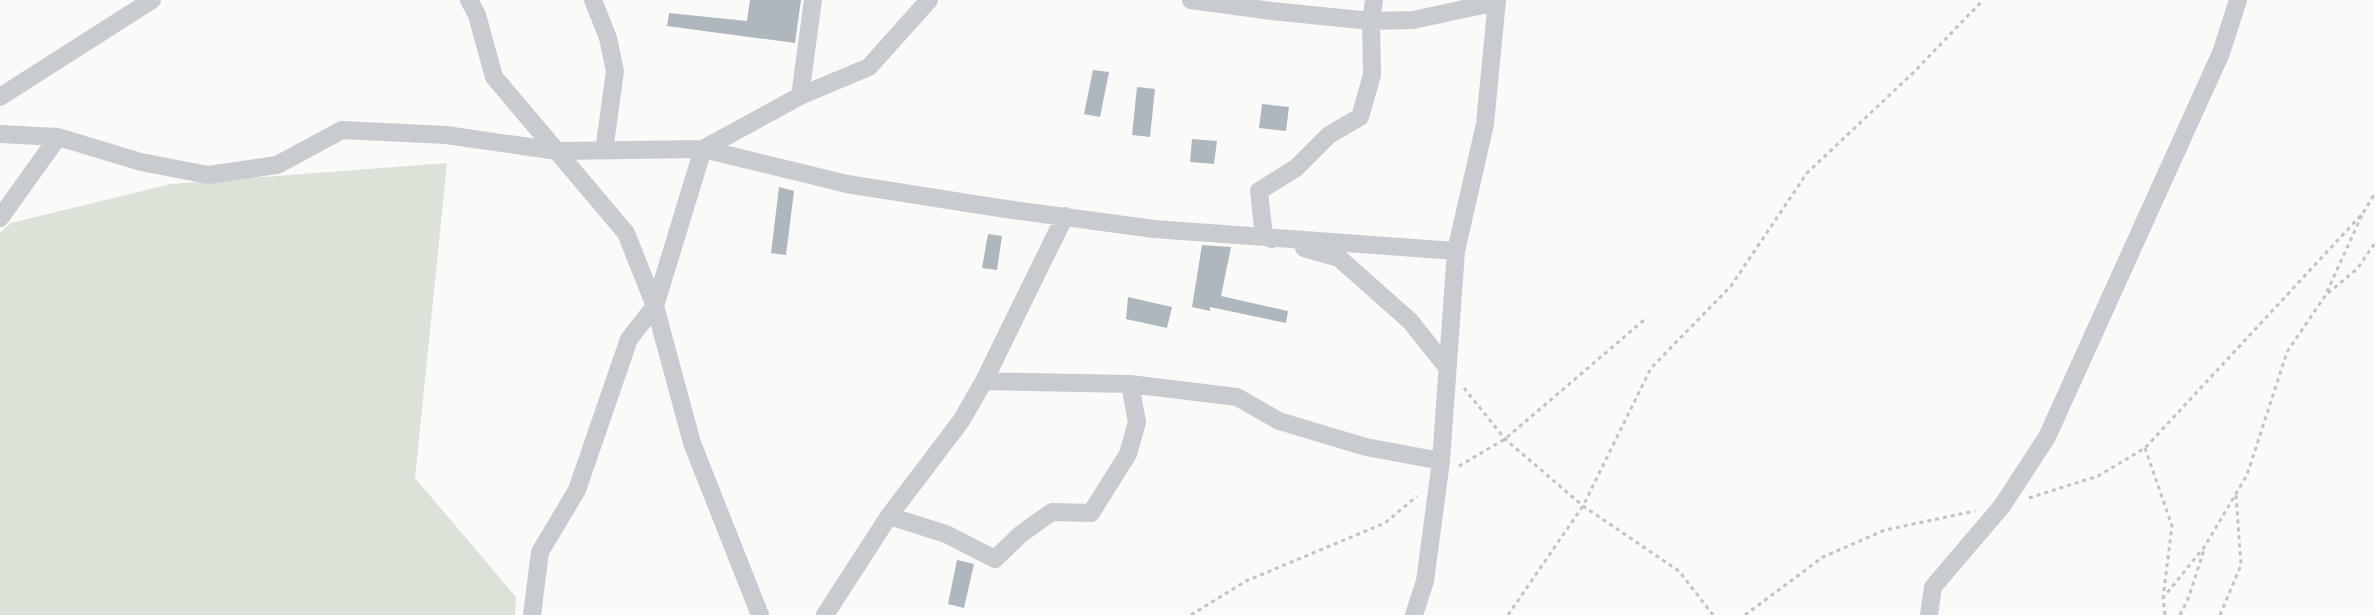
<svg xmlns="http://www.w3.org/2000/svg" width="2375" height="615" font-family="'Alegreya Sans',sans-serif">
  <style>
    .green { fill: #dbe2d8 }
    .building { fill: #aeb7bd }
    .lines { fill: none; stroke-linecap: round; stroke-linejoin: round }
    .path { stroke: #c1c4c6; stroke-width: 3; stroke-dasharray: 4 4; stroke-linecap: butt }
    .minor { stroke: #c8ccd0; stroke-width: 18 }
  </style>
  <rect width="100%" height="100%" fill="#fafaf8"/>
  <path class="green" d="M447,163L415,478L516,597L515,615H0V233L11,223L171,184Z"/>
  <path class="building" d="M750,0H801L795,43L667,26L669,13L747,21Z
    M1093,70L1109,72L1100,117L1084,114Z
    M1137,87L1155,89L1150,137L1132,135Z
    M1262,104L1289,107L1286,131L1259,128Z
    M1192,139L1217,141L1214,164L1190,162Z
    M779,187L794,191L786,255L771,253Z
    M988,234L1002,236L997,270L982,268Z
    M1202,245L1231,247L1221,296L1288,311L1286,323L1210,307V311L1192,307Z
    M1128,297L1172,307L1167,328L1126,319Z
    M957,560L974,564L964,608L948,604Z"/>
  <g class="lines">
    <path class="path" d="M2328,293L2357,269L2375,243
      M1464,388L1505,439L1583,506L1679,571L1713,615
      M2145,448L2172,526L2163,598
      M1459,466L1505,439L1644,320
      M2029,498L2098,476L2145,448L2363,213L2375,193
      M1191,615L1246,581L1385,523L1417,496
      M1508,615L1583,506L1651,368L1731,286L1807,173L1913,73L1983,0
      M1745,615L1823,557L1885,530L1975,511
      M2165,615L2163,598L2205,546L2247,475L2287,352L2325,296L2362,215
      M2180,615L2188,599L2204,550
      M2220,615L2241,565L2236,495"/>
    <path class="minor" d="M469,0L477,15L494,77L626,233L655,306L692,443L760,615
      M593,0L608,38L615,71L604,151
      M1191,0L1272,11L1371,21L1413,20L1497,2
      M800,96L813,0
      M0,97L152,0
      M0,134L58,137L141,162L208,175L277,165L342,130L446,135L557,151L703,149L800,96L869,67L929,0
      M0,218L58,137
      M1272,239L1264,236L1259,191L1296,168L1329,135L1360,117L1372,75L1371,21L1374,0
      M1304,248L1339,258L1410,321L1446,366
      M984,381L1130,384L1237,397L1279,421L1366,447L1441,461
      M889,516L946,534L995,559L1021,534L1052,512L1091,513L1128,454L1137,422L1130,384
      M532,615L540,552L577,490L629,339L655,306L703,149L847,184L999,208L1154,229L1456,251
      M825,615L889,516L961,421L984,381L1065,216
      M1414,615L1425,581L1441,461L1456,251L1485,124L1497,0
      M1929,615L1933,587L2002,506L2047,437L2221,53L2238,0"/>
  </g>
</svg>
